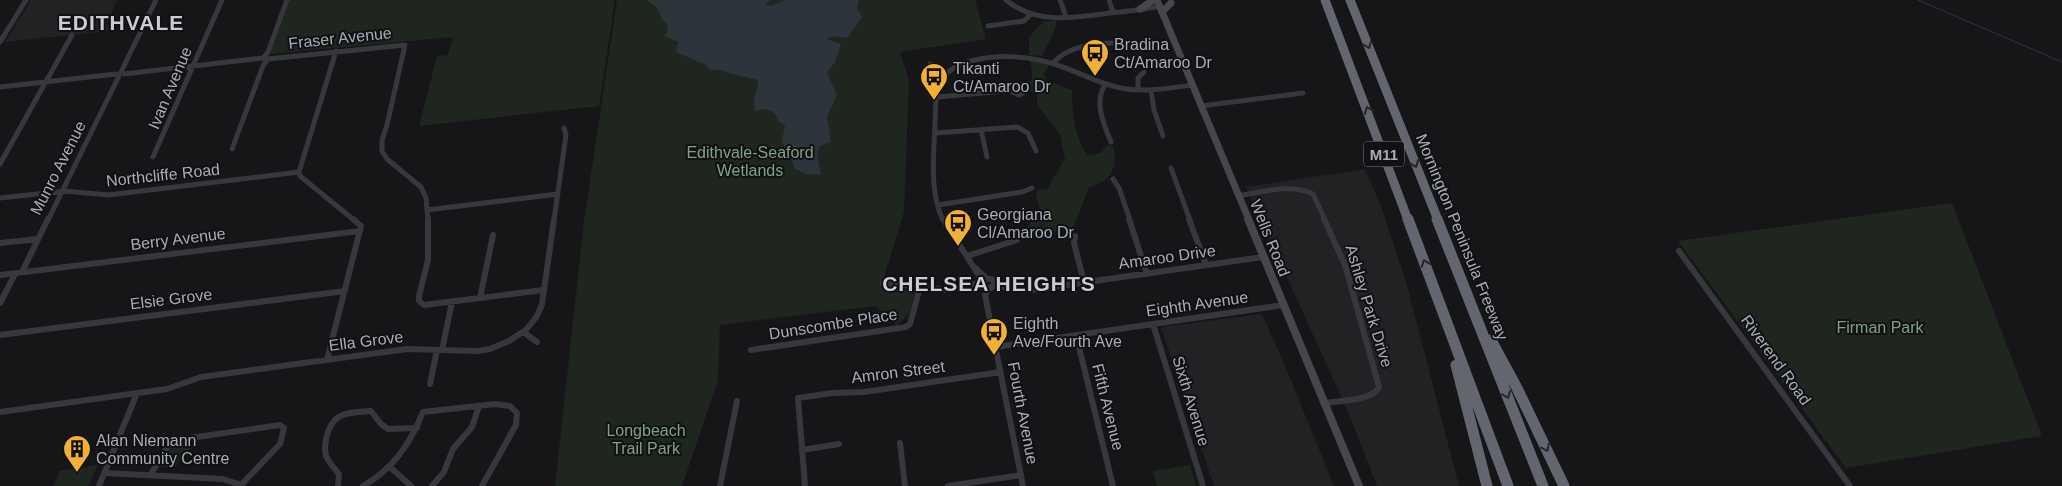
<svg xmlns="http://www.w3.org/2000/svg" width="2062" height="486" font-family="Arial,sans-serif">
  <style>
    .built { fill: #222225 }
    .green { fill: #1e261f }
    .water { fill: #2c353c }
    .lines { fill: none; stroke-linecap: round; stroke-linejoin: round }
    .stream { stroke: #2c353c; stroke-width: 1 }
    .street-far1 { stroke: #37383d; stroke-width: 5 }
    .street { stroke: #37383d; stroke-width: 6 }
    .secondary-far1 { stroke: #45474d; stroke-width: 7 }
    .secondary { stroke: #45474d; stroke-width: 8 }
    .highway-far1 { stroke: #63666e; stroke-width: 9 }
    .highway { stroke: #63666e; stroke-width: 11 }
    .oneway { stroke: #26262a }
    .labels { text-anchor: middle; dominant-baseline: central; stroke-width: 4; stroke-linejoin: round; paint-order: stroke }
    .shield { fill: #111113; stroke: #7b7e86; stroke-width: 1 }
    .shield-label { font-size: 15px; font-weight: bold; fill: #a8adb8 }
    .street-label { font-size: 16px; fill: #a8adb8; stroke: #111113 }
    .poi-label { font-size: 16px; fill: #a8adb8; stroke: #111113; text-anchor: start }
    .park-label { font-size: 16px; fill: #7fa381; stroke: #111113 }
    .district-label { font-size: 21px; font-weight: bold; letter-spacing: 1px; fill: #c9ccd4; stroke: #111113 }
  </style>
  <rect width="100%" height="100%" fill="#161618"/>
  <path class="built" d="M31,0H117L106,25H112L108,31L5,42Z
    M1365,169L1382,209L1407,285L1459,486H1377L1349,414L1246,187Z
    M1262,314L1286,368L1334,486H1214L1161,327Z"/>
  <path class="green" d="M290,0H615L599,106L419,126L437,56L448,55L453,37L269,54Z
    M617,0H975L986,39L900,52L909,80L904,212L881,287L915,291L909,314L897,325L875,306L720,325L718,380L682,486H555L584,221Z
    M100,8L92,21L67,23L74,11Z
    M1044,21H1057L1053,35L1042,56L1029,55V37Z
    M1030,60L1049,64L1044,75L1046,80L1072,90C1072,111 1074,138 1088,155L1101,153L1107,145L1113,147C1119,168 1110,182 1089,187L1070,236L1065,230L1027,236L1024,240L1021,237L1040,208L1036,196L1037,190L1047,189L1065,159L1060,134L1037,105V94L1025,89C1035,81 1032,71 1030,60Z
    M1952,203L2042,436L1846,468L1678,241Z
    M194,439L189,453L181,454L176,467H158C169,449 171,442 194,439Z
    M98,465L88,486H53L60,471Z
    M1190,465L1196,486H1157L1153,471Z"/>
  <path class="water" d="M648,0H770L766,5L771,6L785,0H859L857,8L862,17L847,38L835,36L826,39L841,44L835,62L827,73L837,95L827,116L831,142L820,146L817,155L821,175L806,174L794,168L791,155L782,142L785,125L779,122C776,110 766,107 755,111L754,98L758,87V80L731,74L725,71L709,69L706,65L676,52L678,42L665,36L668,31L667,24C658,17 661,6 648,2Z"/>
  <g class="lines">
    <path class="stream" d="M1918,0L2062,62"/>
    <path class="street-far1" d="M1006,0C1036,25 1074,18 1110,13C1127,11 1144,10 1160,6
      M1060,0L1066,17
      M1109,0L1113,12
      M988,26L1024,21L1030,15
      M0,42L26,0
      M336,51L299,172L300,176L354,220
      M264,57L268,52L287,0
      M268,59L405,45L387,125L382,140V151L387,159L421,187L426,198L428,220
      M1053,63C1073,41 1104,44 1132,42
      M930,64L946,72
      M121,72L156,0
      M124,74L263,58
      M1105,84C1094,104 1103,122 1111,142
      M0,87L116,74
      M1138,90V78L1144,72
      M1151,90L1154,110L1163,136
      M937,97L1017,90L1024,92L1019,95L1010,91
      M1201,106L1303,93
      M981,130L987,157
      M936,133L1017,127L1028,133L1036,151
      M232,149L263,66L267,60
      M153,157L222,0
      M0,164L72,35
      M1171,168L1190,220
      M1113,179L1119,188L1130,220
      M1238,196C1262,192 1290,183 1313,194L1325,220
      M0,198L65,191L108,195L299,172
      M938,205L1022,192L1032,188
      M427,210L558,194
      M48,220L119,76
      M554,220L566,135L564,128
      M943,220C929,192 934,154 935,123C936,109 934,91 942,79C949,68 963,63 975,60C1001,54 1031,56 1057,65C1079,72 1099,84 1121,88C1144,93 1170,88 1193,85"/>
    <path class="street" d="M428,219V260L419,296V301L424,305L543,290
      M943,219L983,282
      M1129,219L1147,274
      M1189,219L1206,265
      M1075,236L1074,243L1084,282
      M0,243L38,239
      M1679,251L1850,486
      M967,256L1017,240
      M974,267L987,279
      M22,272L48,219
      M0,275L360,231
      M883,283L948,290L983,282
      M976,286L991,288L995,282L992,279H987L983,282L984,286
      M994,286L1031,290L1263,257
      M989,288L985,295L1023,486
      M480,298L493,235
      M0,303L15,274
      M1153,324L1203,486
      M523,332L537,342
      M0,335L345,291
      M1076,335L1113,486
      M996,347L1283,305
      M442,350L452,302
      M751,350L906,327L910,324L920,287
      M327,360L361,226L353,219
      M430,384L437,350
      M1324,403C1338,401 1373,401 1379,387L1345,265L1324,219
      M0,412L167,389L201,377L407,349L477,351L490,349L509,341L526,330L537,316L542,304L554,219
      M900,443L905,486
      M802,450L839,444
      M390,467L411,486
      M104,473L223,479L242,485
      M151,474L169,444L176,440L280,425L284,428L280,444L241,485
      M99,486L137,393
      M338,486L339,474C335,469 330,464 327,458C324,453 325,445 326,439C332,411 347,413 371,411L381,424L388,429L417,428
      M363,486C393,469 410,444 423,412L495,404L510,406L517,413L516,425L482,486
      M432,486L444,472L453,449L472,427L479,406
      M720,486L737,401
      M805,486L798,398L832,393L864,392L1001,372
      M948,486L1021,475"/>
    <path class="secondary-far1" d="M1157,0L1249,220
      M1140,9L1153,0
      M1162,12L1171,3"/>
    <path class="secondary" d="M1248,219L1359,486"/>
    <path class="highway-far1" d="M1325,0L1408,220
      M1350,0L1438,220"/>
    <path class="highway" d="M1408,219L1508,486
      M1437,219L1543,486
      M1491,340L1517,388L1564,486
      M1456,365L1487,486"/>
  </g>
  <defs><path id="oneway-chevron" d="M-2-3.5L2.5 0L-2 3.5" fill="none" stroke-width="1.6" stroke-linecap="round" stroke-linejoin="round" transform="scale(1.25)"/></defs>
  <g class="oneway">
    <use href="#oneway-chevron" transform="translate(1368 45) rotate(68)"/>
    <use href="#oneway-chevron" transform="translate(1368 110) rotate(-111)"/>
    <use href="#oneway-chevron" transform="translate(1415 164) rotate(68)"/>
    <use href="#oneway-chevron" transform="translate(1425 263) rotate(-110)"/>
    <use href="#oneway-chevron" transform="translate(1507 395) rotate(68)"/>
    <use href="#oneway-chevron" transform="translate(1546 448) rotate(64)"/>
  </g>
  <defs>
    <symbol id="bus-pin" viewBox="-11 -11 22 30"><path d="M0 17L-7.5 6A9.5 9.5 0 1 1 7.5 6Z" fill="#f2b134" stroke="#111113"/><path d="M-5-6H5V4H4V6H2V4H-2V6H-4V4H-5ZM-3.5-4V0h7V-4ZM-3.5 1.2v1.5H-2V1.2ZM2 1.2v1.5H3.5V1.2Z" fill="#111"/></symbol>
    <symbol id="building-pin" viewBox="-11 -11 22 30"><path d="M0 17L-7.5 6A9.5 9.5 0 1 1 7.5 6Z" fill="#f2b134" stroke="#111113"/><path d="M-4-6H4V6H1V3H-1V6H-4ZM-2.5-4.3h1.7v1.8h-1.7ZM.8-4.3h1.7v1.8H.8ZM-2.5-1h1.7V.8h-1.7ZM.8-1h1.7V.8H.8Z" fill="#111"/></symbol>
  </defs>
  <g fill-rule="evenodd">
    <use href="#bus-pin" x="1079" y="37" width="32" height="43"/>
    <use href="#bus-pin" x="918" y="61" width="32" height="43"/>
    <use href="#bus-pin" x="942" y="207" width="32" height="43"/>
    <use href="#bus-pin" x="978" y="316" width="32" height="43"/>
    <use href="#building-pin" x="61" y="433" width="32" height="43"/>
  </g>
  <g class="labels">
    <rect class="shield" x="1364" y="141.5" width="40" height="25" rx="4"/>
    <g class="shield-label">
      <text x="1384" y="154">M11</text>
    </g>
    <g class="street-label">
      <text transform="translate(340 38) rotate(-6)">Fraser Avenue</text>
      <text transform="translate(170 88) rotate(-67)">Ivan Avenue</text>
      <text transform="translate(58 168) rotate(-63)">Munro Avenue</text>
      <text transform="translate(163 175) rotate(-6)">Northcliffe Road</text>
      <text transform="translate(1462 237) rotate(68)">Mornington Peninsula Freeway</text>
      <text transform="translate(1270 238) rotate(68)">Wells Road</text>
      <text transform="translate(178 239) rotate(-7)">Berry Avenue</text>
      <text transform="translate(1167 257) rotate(-8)">Amaroo Drive</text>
      <text transform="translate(171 299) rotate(-7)">Elsie Grove</text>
      <text transform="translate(1197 304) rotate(-8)">Eighth Avenue</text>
      <text transform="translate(1369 306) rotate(73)">Ashley Park Drive</text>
      <text transform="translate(833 324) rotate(-9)">Dunscombe Place</text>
      <text transform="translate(366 341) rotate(-7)">Ella Grove</text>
      <text transform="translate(1776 360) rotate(54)">Riverend Road</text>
      <text transform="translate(898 372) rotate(-7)">Amron Street</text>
      <text transform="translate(1191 401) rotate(73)">Sixth Avenue</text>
      <text transform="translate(1108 407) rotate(76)">Fifth Avenue</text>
      <text transform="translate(1023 413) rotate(79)">Fourth Avenue</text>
    </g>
    <g class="poi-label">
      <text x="1114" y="44">Bradina<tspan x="1114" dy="18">Ct/Amaroo Dr</tspan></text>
      <text x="953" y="68">Tikanti<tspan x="953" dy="18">Ct/Amaroo Dr</tspan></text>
      <text x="977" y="214">Georgiana<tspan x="977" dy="18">Cl/Amaroo Dr</tspan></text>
      <text x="1013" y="323">Eighth<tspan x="1013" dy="18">Ave/Fourth Ave</tspan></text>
      <text x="96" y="440">Alan Niemann<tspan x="96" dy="18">Community Centre</tspan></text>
    </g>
    <g class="park-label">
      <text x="750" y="152">Edithvale-Seaford<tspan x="750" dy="18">Wetlands</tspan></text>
      <text x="1880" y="327">Firman Park</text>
      <text x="646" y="430">Longbeach<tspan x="646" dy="18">Trail Park</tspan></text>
    </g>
    <g class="district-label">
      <text x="121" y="22">EDITHVALE</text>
      <text x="989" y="283">CHELSEA HEIGHTS</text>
    </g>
  </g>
</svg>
